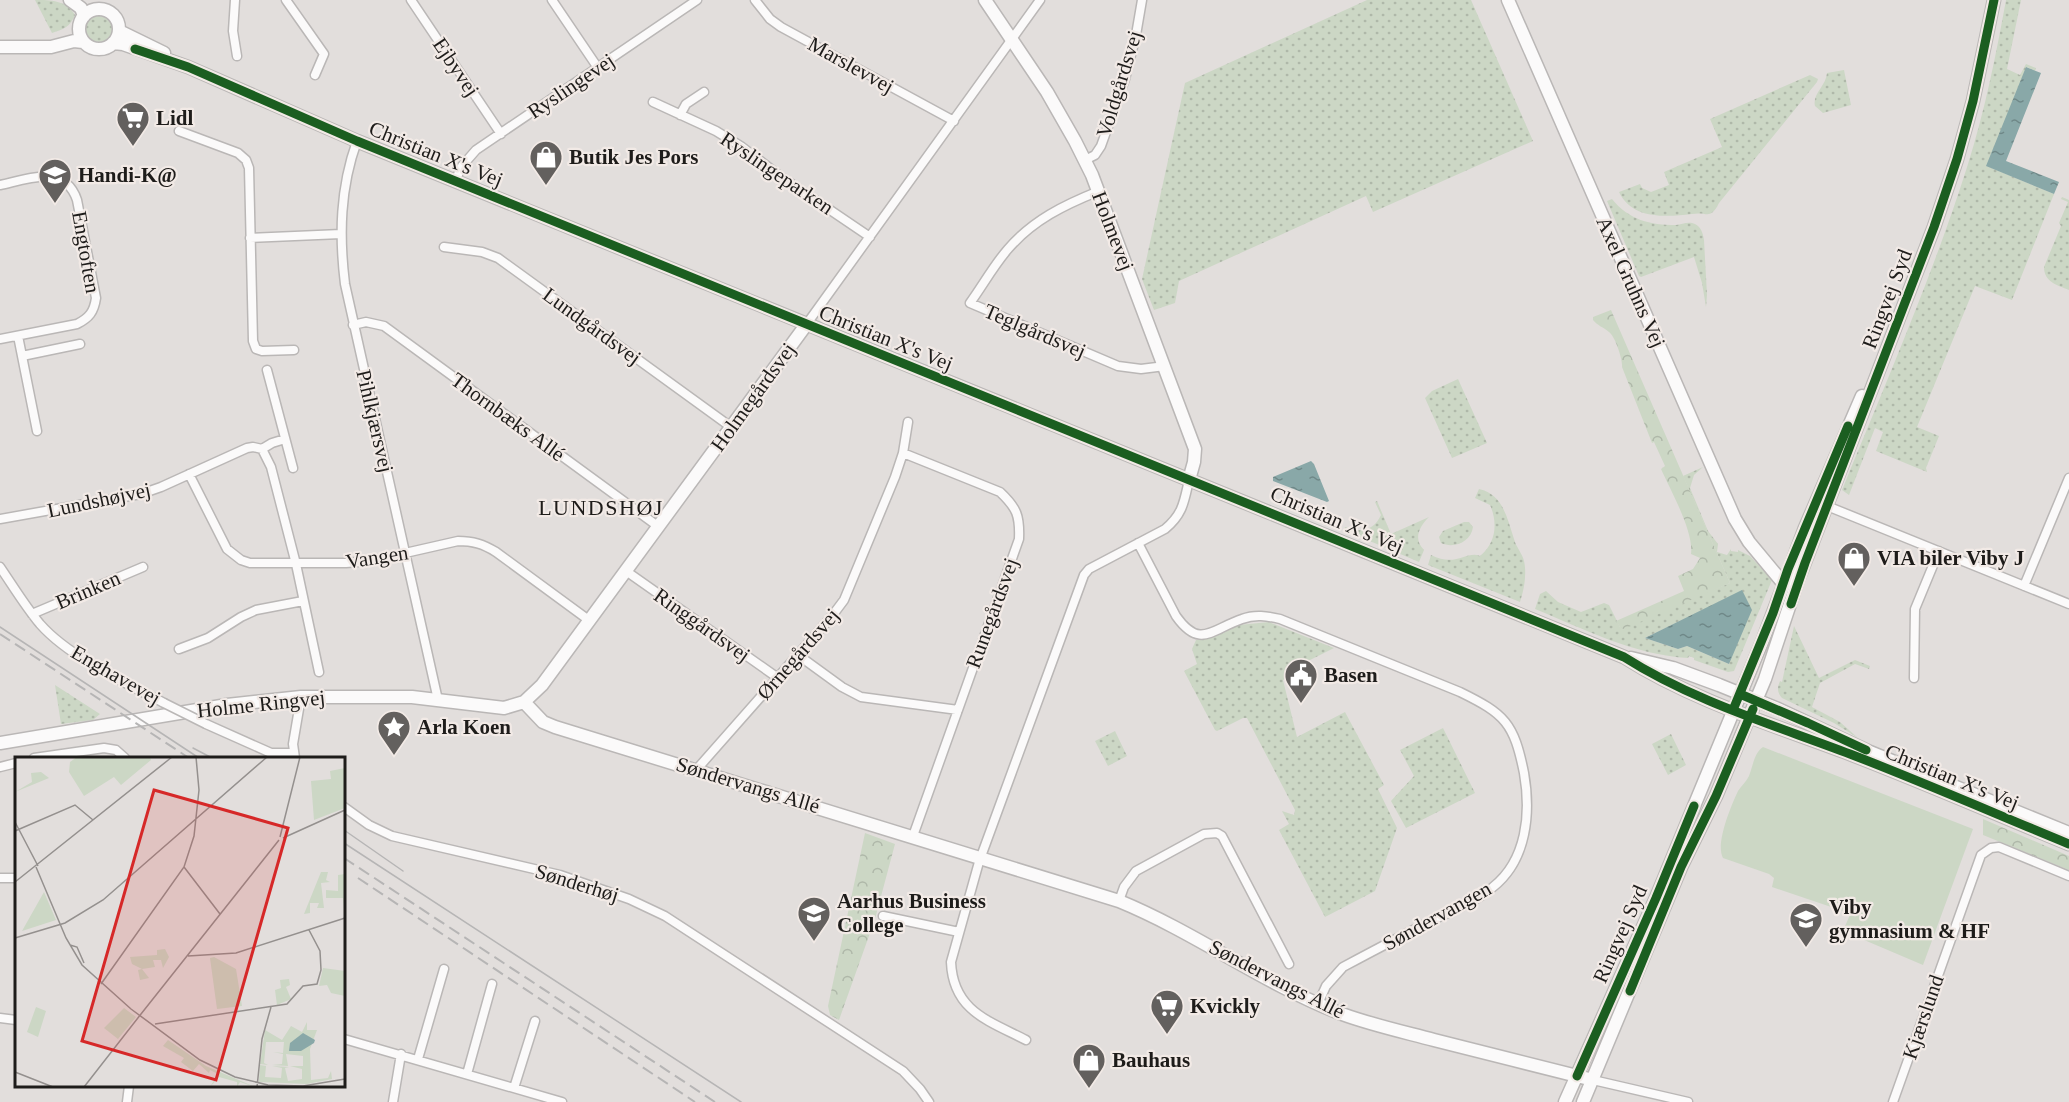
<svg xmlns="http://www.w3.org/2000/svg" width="2069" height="1102" font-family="Georgia,serif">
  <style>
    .grass { fill: url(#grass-dots); fill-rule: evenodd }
    .forest { fill: url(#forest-crowns) }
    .pitch { fill: #ccd7c5 }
    .water { fill: url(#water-ripples) }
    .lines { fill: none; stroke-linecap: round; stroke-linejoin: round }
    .street-casing { stroke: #bab7b6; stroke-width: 11 }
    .secondary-casing { stroke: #bab7b6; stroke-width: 15 }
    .street { stroke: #fbfafa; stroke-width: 8 }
    .secondary { stroke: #fbfafa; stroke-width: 12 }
    .tram { stroke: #b6b5b5; stroke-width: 1.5 }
    .rail { stroke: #b6b5b5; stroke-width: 2; stroke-dasharray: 12 6; stroke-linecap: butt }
    .street-bridge-casing { stroke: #bab7b6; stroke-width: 11; stroke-linecap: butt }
    .street-bridge { stroke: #fbfafa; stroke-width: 8 }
    .cycleway-casing { stroke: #f2eae6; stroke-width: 13 }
    .cycleway { stroke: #1b5e20; stroke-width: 9 }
    .labels { text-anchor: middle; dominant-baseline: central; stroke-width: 4.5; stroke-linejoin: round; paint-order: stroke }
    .street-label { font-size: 21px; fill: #1e1c1a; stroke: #f2eae6 }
    .poi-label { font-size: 21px; font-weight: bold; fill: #1e1c1a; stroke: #f2eae6; text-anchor: start }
    .neighbourhood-label { font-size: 22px; letter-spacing: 1.5px; fill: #1e1c1a; stroke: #f2eae6 }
    .inset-road { fill: none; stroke: #94908e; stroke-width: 1.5 }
    .view { fill: #d62828; fill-opacity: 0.15; stroke: #d62828; stroke-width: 3 }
    .inset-edge { fill: none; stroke: #1e1c1a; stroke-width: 3 }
  </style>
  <defs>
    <pattern id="grass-dots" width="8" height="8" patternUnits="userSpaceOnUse" patternTransform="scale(1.5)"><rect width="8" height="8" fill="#ccd7c5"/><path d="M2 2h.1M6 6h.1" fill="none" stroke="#afb8a9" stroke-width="1.8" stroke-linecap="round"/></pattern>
    <pattern id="forest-crowns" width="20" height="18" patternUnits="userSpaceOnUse" patternTransform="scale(1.5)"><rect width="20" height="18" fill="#ccd7c5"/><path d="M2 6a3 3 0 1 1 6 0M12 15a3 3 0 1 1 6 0" fill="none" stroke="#afb8a9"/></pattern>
    <pattern id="water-ripples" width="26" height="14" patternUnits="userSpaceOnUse" patternTransform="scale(1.5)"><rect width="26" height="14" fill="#89a8a8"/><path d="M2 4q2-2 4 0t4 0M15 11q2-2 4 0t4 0" fill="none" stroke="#6f8888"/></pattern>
  </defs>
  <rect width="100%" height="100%" fill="#e2dedc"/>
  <path class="grass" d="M35,0C51,0 66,0 75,15C70,27 64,29 52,33Z
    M1367,0H1471L1533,141L1373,212L1366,196L1179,281L1175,303L1154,310L1142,279L1185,83Z
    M2006,0H2021L2007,69L2020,75L2026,64L2036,68L2035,71L2027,67L1987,166L2054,194L2012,300L1975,286L1917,427L1939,436L1926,468L1927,472L1876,451L1883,432L1875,428L1849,495L1842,490C1886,382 1933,275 1968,164C1985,110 1996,55 2006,0Z
    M86 29a13 13 0 1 1 26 0a13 13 0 1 1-26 0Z
    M1844,70L1851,105L1823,113L1815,106C1812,94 1826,86 1827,73Z
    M1810,75L1818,79L1817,82L1719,203C1710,221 1707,211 1692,214C1667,217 1632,220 1619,192L1640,184L1642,188L1651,192L1669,185L1664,172L1722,147L1710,119Z
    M2062,197L2069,200V290C2057,285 2044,282 2044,267L2061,226L2059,223L2068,202L2061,199Z
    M1612,199C1629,220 1650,225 1676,225C1682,224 1689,221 1695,224C1701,227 1703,233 1704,240L1707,295L1706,307L1702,283L1694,257L1641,277L1639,276L1607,201Z
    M1458,379L1487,443L1452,458L1425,398L1432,391Z
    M1703,467L1694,475L1690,488L1708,531L1718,544L1717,552L1727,555L1731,549V551L1738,552V550L1750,556L1772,580L1734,671L1728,672L1694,660V658L1689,656L1688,658C1634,655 1584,629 1535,609L1540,594L1546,591L1558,602L1581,612L1604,603L1609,605L1620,627L1730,583L1683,476ZM1742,591L1729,664L1687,646L1678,649L1645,638Z
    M1479,489C1503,494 1507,518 1514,539C1516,547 1522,553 1524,561C1527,574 1524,590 1520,602L1428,565L1431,555C1456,568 1467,550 1480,556C1496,543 1498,523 1490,505L1475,498Z
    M1377,501L1391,534L1429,517C1419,527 1413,539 1424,550L1419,562L1344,530L1345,527C1361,532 1373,532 1381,515L1375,502Z
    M1464,522H1469L1473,527C1471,542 1454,549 1441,543L1439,537L1443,531Z
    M1269,622L1334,648L1306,662L1308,668L1283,680L1297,737L1345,712L1384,785L1378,789L1397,828L1375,891L1325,917L1279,830L1289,824L1282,811L1294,815L1295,810L1247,718H1243L1217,731L1215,730L1184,671L1197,664L1192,649L1196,640L1214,637L1239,625Z
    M1794,626L1819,678L1855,660L1870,666L1869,669L1855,664L1820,683L1812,707L1840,722L1858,738L1834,723L1782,698C1777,692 1777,688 1780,681L1782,682Z
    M55,685L100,714L93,720L61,724Z
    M1443,728L1475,793L1406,828L1391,801L1414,776L1400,750Z
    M1115,731L1127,756L1108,766L1095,741Z
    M1671,734L1686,765L1668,775L1652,744Z"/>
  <path class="forest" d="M1611,310L1730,583L1624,629L1620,627L1616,621L1684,591L1678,576L1693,569L1700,558L1691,554C1694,532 1671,491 1661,469L1665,466L1654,442L1652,443L1622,367C1623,360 1615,336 1609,332C1603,327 1598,326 1593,320V317Z
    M1983,819L2069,856V870L1983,835Z
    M865,833L895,844L875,919L839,1020L830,1015L828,1006Z"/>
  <path class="pitch" d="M1763,747L1973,829L1923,965L1843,931L1849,917V913L1772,887L1774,878L1769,874L1723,858C1715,844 1731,806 1738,791C1741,786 1746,782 1749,776C1753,766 1754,753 1763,747Z"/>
  <path class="water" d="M2026,67L2041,73L2006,161L2059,182L2054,194L1986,166Z
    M1311,461L1314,464L1329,501L1327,502L1273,481V477Z
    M1742,590L1752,610L1729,664L1687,646L1678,649L1645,638Z"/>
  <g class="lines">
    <defs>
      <path id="street" d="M235,0L233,31L237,56
        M286,0L324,54L315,75
        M411,0L501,134
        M552,0L598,68
        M755,0L770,19L781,27L954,121
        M653,102L716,131L742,147L780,176L870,237
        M680,115L686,104L704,92
        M179,131L238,153L246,160L249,168L253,341L256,349L262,351L294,350
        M357,141C340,188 339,235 345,284L438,700
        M1085,160L1095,155L1101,146L1125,79L1136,35L1142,0
        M455,181L462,166L476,150L697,0
        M0,185C28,179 65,164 77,200L96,298C94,312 89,318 77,324L0,339
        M1099,191C1064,205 1033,220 1008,249C994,265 983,285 970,303L1118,366L1141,369L1165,366
        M250,238L341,234
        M444,247L482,252L498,258L731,427
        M353,325L366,322L384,326L659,527
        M806,325L1040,0
        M18,336L37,431
        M22,356L80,344
        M267,370L293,468
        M262,449L272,443L285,439
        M903,453L1000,492C1017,508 1020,516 1019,539L913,836
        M189,474L227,549L241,560L250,563H346L370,561L458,541C473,541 483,544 496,552L590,621
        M1827,506L2069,604
        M0,519L141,494L161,487L247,448L253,447L262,449L271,467L296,564L319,672
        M1138,543L1176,616C1200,650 1212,629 1242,619C1255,614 1267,616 1280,619L1460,692C1505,714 1514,723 1524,773C1531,813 1527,860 1493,887C1476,902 1453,910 1433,920C1403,935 1373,951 1343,967L1326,986L1318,1004
        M0,567C13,586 25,606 40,624C68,656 125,683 164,703
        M626,571L778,678
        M2024,586L2069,478
        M32,614L143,567
        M179,649L208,638L241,617L256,610L303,601
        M798,655L842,687L861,697L958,710
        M1914,678L1915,609L1939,551
        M206,724L271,753H294
        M34,758L104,748L116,750L125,758
        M295,758L293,744L301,697
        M0,767L16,763
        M697,769L832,616L844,600L895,477L903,453L908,422
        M344,807L369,825L392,836L560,875L629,899L665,916L903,1071L920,1089L929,1102
        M0,878H16
        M1119,901L1124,887L1136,871L1204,834L1217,833L1222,836L1289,964
        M883,916L959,932
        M0,1018L16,1020
        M344,1039L562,1102
        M1026,1040C989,1021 953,1011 951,962L979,862L1084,575L1089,569L1165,529C1183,514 1184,502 1189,480
        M418,1059L444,969
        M467,1074L492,984
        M1593,1080L1688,1102
        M514,1088L535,1021
        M127,1102L129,1086
        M393,1102L401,1054
        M1893,1102L1981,855L1991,848L1999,847L2069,876"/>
      <path id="secondary" d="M70,0L81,8L84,16
        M985,0L1047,92L1075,141L1092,175L1195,449L1194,462L1189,480
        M1508,0L1735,519L1749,542L1783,583
        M79 29a20 20 0 1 1 40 0a20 20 0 1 1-40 0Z
        M119,31L164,53
        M113,43L123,44L188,67L357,141L1624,657C1693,701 1774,725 1850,754C1923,782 1996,814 2069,844
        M0,47H51L74,41L83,42
        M1631,658L1673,668L1719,685L1778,709L1870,752L2069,833
        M524,702L543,722L555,727L1119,901C1197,933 1264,984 1342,1014C1372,1025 1404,1032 1434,1040C1487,1053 1540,1067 1593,1080
        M0,743L227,705L301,697H412L504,708L524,702L542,685L806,325
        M1565,1102L1656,898L1764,637L1805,528L1862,396
        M1583,1102L1681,867L1716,796L1765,679L1798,580L1934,227L1957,159L1973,101L1994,0"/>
    </defs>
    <use href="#street" class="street-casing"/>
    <use href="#secondary" class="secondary-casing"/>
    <use href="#street" class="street"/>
    <use href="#secondary" class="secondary"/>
    <path class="tram" d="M0,627L199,758
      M193,748L212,758
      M344,830L403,871
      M344,843L741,1102"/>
    <path class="rail" d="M0,634L189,758
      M344,858L715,1102
      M358,878L695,1102"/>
    <defs>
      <path id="street-bridge" d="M164,703L206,724"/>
    </defs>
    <use href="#street-bridge" class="street-bridge-casing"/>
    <use href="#street-bridge" class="street-bridge"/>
    <defs>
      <path id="cycleway" d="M135,49L188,67L357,141L1624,657C1693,701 1774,725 1850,754C1923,782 1996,814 2069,844
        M1791,604L1805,563L1934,227L1957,159L1973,101L1994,0
        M1740,694L1808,723L1866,750
        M1733,710L1773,613L1788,569L1848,426
        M1630,991L1681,867L1716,796L1753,709
        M1577,1076L1656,898L1694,806"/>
    </defs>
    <use href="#cycleway" class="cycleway-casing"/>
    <use href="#cycleway" class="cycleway"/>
  </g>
  <defs>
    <symbol id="supermarket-pin" viewBox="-11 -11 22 30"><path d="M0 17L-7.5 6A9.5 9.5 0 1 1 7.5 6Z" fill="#63605e" stroke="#f2eae6"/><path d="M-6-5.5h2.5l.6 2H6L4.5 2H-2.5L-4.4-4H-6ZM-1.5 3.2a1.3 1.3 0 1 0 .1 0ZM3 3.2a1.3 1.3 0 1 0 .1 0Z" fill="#fff"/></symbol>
    <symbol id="shop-pin" viewBox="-11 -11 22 30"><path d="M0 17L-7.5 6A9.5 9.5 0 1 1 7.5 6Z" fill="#63605e" stroke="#f2eae6"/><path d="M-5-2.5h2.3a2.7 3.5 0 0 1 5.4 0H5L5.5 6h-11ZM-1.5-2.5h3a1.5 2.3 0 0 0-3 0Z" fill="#fff"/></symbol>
    <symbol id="school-pin" viewBox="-11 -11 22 30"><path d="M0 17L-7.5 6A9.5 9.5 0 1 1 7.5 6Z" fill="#63605e" stroke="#f2eae6"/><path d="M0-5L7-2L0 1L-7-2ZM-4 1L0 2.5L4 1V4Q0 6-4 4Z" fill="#fff"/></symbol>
    <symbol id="civic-pin" viewBox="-11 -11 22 30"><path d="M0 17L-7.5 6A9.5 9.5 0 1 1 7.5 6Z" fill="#63605e" stroke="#f2eae6"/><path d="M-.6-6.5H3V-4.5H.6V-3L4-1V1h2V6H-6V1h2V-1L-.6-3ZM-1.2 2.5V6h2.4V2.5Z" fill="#fff"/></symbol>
    <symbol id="sight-pin" viewBox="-11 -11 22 30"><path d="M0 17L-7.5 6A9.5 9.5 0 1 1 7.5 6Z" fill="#63605e" stroke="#f2eae6"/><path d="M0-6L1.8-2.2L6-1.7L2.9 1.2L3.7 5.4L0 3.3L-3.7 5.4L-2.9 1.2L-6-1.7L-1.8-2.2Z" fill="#fff"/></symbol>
    <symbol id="university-pin" viewBox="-11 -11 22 30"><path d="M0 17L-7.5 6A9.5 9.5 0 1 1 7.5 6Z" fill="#63605e" stroke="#f2eae6"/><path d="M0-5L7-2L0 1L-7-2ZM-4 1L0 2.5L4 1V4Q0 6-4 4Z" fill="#fff"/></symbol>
  </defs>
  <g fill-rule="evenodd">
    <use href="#supermarket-pin" x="114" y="99" width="38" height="52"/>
    <use href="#shop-pin" x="527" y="138" width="38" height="52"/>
    <use href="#school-pin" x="36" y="156" width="38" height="52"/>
    <use href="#shop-pin" x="1835" y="539" width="38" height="52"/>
    <use href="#civic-pin" x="1282" y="656" width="38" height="52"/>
    <use href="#sight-pin" x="375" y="708" width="38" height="52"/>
    <use href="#school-pin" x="795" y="894" width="38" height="52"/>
    <use href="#university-pin" x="1787" y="900" width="38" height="52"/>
    <use href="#supermarket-pin" x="1148" y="987" width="38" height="52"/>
    <use href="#shop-pin" x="1070" y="1041" width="38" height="52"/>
  </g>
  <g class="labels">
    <g class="street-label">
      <text transform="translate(851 65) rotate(29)">Marslevvej</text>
      <text transform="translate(456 67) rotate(56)">Ejbyvej</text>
      <text transform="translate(1119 84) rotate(-73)">Voldgårdsvej</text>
      <text transform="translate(571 86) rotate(-34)">Ryslingevej</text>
      <text transform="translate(436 154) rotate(22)">Christian X's Vej</text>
      <text transform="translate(777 173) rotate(34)">Ryslingeparken</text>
      <text transform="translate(1113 231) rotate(69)">Holmevej</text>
      <text transform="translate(86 252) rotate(80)">Engtoften</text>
      <text transform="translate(1631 282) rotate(66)">Axel Gruhns Vej</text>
      <text transform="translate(1887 299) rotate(-69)">Ringvej Syd</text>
      <text transform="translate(592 326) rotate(36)">Lundgårdsvej</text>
      <text transform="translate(1035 331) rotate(23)">Teglgårdsvej</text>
      <text transform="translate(886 338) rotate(22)">Christian X's Vej</text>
      <text transform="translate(753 397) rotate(-54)">Holmegårdsvej</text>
      <text transform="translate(508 417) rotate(36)">Thornbæks Allé</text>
      <text transform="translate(375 421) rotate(77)">Pihlkjærsvej</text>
      <text transform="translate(99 500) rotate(-12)">Lundshøjvej</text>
      <text transform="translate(1337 520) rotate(23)">Christian X's Vej</text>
      <text transform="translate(377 557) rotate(-9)">Vangen</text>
      <text transform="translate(88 590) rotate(-23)">Brinken</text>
      <text transform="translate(992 613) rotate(-70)">Runegårdsvej</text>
      <text transform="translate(702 625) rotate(35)">Ringgårdsvej</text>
      <text transform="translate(798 654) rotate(-49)">Ørnegårdsvej</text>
      <text transform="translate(116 675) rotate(30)">Enghavevej</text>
      <text transform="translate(261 704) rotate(-6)">Holme Ringvej</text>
      <text transform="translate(1952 777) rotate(22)">Christian X's Vej</text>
      <text transform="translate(748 785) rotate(17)">Søndervangs Allé</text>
      <text transform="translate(577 883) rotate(17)">Sønderhøj</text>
      <text transform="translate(1437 916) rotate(-29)">Søndervangen</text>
      <text transform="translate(1620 934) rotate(-66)">Ringvej Syd</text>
      <text transform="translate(1277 979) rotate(27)">Søndervangs Allé</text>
      <text transform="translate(1923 1017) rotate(-71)">Kjærslund</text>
    </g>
    <g class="poi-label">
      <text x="156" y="118">Lidl</text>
      <text x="569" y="157">Butik Jes Pors</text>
      <text x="78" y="175">Handi-K@</text>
      <text x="1877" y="558">VIA biler Viby J</text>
      <text x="1324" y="675">Basen</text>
      <text x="417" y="727">Arla Koen</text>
      <text x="837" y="901">Aarhus Business<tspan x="837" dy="24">College</tspan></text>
      <text x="1829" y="907">Viby<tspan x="1829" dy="24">gymnasium &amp; HF</tspan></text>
      <text x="1190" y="1006">Kvickly</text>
      <text x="1112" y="1060">Bauhaus</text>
    </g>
    <g class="neighbourhood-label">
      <text x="601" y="507">LUNDSHØJ</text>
    </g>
  </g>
  <g transform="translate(15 757)">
    <rect width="330" height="330" fill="#e2dedc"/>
    <path d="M306,115H313L311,123L315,125L306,126L309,151H302L304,146H295V156L289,157ZM330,117V152H329L328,141H311V133L323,134V118ZM29,135L41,163L7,174ZM150,192L154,200L148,211L146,203H138L140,210L127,212L134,221L125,223L123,213L127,212L117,207L115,200L142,198V193ZM199,200L221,212L227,249L202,252L195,201ZM274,222L275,228L271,230L276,242L262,248L260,233L266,231L265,223ZM292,265V273H302L295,292L296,323L313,321L316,314L317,322L292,327L244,325L245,308L251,309L250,320L266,321L267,311L257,309L274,310L270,311L273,324L287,322V312L275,309H288V299L271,297L273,309L257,308L267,307L268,297L258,295L268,296L269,285H251L249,306L253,308L245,307L250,273L267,283L276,269L287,275ZM153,283L191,309L240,330L225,325L222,330V325L204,320L195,330L203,317L195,313L194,316L184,307L178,314L166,305L169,301L148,289Z" fill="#ccd7c5"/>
    <path d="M26,15L34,21L0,35L17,25L16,16Z" fill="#ccd7c5"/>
    <path d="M308,211L330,214V239L316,236L312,228L304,229Z" fill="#ccd7c5"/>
    <path d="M62,0H135L136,3L106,28L99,20L69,39L54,15L55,5ZM330,11V51L299,63L296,24L316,22L315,14ZM21,250L31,254L23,280L12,275ZM109,251L121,260L103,282L89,271Z" fill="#ccd7c5"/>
    <path d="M288,276L300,283L299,286L286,294H274L275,286Z" fill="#89a8a8"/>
    <path class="inset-road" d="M0,65L23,109M0,74L60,48L78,63M265,80L285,0M268,81L330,53M21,110L51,181L67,208L116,252L185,303L220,320L253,328L288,329L330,322M169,110L205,157M0,125L157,0M0,181L50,166L88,143L252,0M55,188L62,190L69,206M173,199L221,196L330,161M86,227L169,110L179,79L184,33L181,0M126,257L264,83M140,267L272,247L288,229L302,227L306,213L305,194L294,173M0,315L38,330M69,330L126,257M242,330L247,282L256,250"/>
    <path class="view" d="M139,33L273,71L201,323L67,284Z"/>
    <rect width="330" height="330" class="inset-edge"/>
  </g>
</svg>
